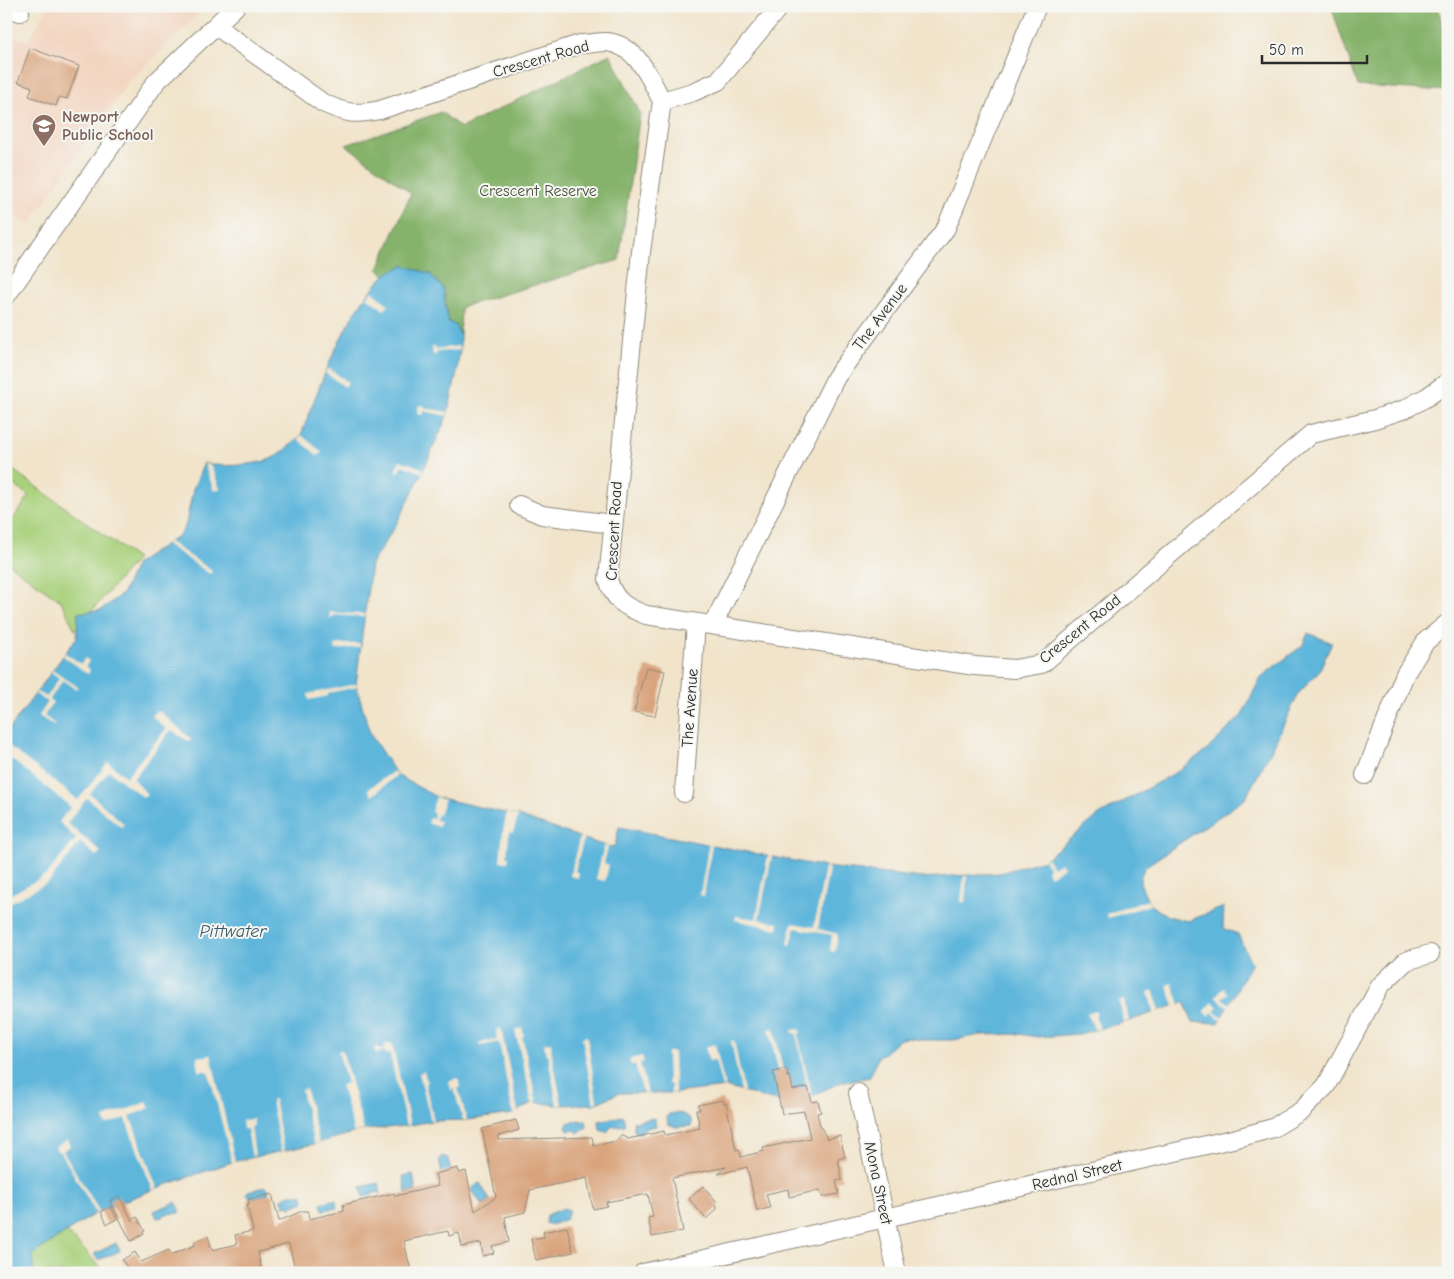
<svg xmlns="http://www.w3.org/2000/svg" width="1454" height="1279" font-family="'Comic Neue',sans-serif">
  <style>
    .built { fill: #f3d4bf }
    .green { fill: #a9d17c; stroke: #6a7e54 }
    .forest { fill: #86b36c; stroke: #586f4c }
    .water { fill: #5eb6db; stroke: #447083 }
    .pier { fill: #f1e4cb }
    .building { fill: #d9a47d }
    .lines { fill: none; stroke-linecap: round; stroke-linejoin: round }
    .minor-casing { stroke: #8e887b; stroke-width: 20 }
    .minor { stroke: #fff; stroke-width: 18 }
    .labels { text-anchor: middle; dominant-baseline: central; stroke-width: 4; stroke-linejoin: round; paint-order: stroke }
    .street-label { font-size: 16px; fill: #2b2b2b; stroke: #f6f6f2 }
    .education-label { font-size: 16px; font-weight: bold; fill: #785e54; stroke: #f6f6f2; text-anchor: start }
    .park-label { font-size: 16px; fill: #4a543f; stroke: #f6f6f2 }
    .water-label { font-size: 18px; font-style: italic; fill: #3d5c69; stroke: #f6f6f2 }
  </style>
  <rect width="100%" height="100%" fill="#f6f6f2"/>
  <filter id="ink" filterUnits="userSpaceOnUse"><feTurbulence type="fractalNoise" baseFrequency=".02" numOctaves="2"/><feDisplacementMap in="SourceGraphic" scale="10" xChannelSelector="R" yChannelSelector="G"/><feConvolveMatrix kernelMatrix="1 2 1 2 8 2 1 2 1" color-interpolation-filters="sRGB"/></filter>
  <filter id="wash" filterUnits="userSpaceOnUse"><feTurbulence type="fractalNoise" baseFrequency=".0096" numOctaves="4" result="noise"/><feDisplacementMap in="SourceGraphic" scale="20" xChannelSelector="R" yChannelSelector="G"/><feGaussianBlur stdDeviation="1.12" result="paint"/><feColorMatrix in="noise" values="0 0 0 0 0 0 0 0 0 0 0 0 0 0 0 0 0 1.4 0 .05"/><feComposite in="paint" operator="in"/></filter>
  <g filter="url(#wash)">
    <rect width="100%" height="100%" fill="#f1e4cb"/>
    <path class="built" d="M49,6H207L129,81L30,223L6,214V33L28,41Z"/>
    <path class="green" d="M6,465L137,559L75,630L61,601L6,562V530L29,496L6,479Z
      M67,1232L106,1273H33V1254Z"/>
    <path class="forest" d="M1333,6H1437L1448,44V91L1358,86L1332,9Z
      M610,54L640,113L619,260L461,307L460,335L456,326L448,321L443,288L404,265L385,275L378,269L411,193L346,145L441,112L461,128Z"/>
    <path class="water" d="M404,265L430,274L443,288L448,321L456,326L460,335V350L456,377L447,416L422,473L396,525L371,564L356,684L370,734L397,775L436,797L518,816L608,847L615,846L619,827L825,867L922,878L1000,873L1044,860L1099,815L1175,773L1206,751L1242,715L1261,677L1303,645L1308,633L1332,643L1319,671L1298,694L1273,747L1245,799L1149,864L1144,869L1141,875L1140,882L1143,890L1150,905L1168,916L1188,921L1224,907L1223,925L1225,929L1238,934L1246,953L1252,963L1218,1023L1193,1022L1184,1002L1129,1021L1079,1034L1038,1037L1019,1034L980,1035L953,1040H924L909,1038L900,1039L883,1054L879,1055L870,1077L841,1082L812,1096L785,1101H776L725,1087L675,1093H619L594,1104L557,1105L533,1102L513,1114L467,1120L431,1121L406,1126L364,1130L314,1144L232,1162L157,1188L99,1211L33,1254V1273H6V734L77,637L78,613L101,610L123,593L136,564L181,534L186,524L193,489L204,463C219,468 254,465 268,460C279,456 289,446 298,439L301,435C321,383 343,316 384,276C389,271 398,268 404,265Z
      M676,1113L683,1114L691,1120V1126L676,1127L668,1124L667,1117L669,1114Z
      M623,1116L625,1125L611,1127L607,1132L600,1130L599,1121Z
      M654,1118L656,1126L642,1129L641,1133L635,1132L633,1122Z
      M580,1120V1122L586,1120L587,1127L578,1133L575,1130L568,1131L566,1126L568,1123Z
      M442,1156L448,1158L452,1177L443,1178L439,1160Z
      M413,1174L416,1191L406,1193L403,1176Z
      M379,1183L381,1194L378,1192L363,1197L361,1187Z
      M480,1183L490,1200L482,1205L471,1189Z
      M266,1187L269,1190L268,1194L250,1198L247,1195L248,1191Z
      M293,1194L303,1195L304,1202L290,1207L289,1205L284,1206L282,1199L287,1196Z
      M332,1200H336L337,1208L323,1210L321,1203Z
      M176,1202L180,1209L179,1213L166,1214L162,1217L157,1218L154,1211Z
      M564,1208L569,1211L566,1219L551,1225L546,1223L547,1215Z
      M116,1243L120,1251L98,1260L94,1254Z"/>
    <path class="pier" d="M372,291L389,305L384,310L367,297Z
      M459,346L460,350L437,352L436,355H433L432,347H436V349Z
      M328,368L348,382L345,387L325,373Z
      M419,405L425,406V408L448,412L447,416L424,411L423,415L417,414Z
      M301,435L322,452L318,456L298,439Z
      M400,460L424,469L422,473L402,465L399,472L395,471Z
      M204,463L211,466L220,489L214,491Z
      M168,541L212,571L210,574L166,544Z
      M330,611L334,613L364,614V617L334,615L333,618H330Z
      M342,644H360V647L336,650L335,645Z
      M65,653L81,664L85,658L89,661L86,666L90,670L88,674L63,656Z
      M52,670L78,687L76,689L63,680L50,699L53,702L44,716L55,724L54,726L39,716L48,702L35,694L37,692L47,697L59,678L51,672Z
      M356,684L357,687L328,693V696L309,700L308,694Z
      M158,710L191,739L188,741L171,730L133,779L147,794L143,797L109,771L90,794L124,824L121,827L87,798L67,823L101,852L96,856L80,842L49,882L6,905V897L46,875L76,839L59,822L71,807L6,755V744L78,800L108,762L126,777L166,729L152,716Z
      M394,771L397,775L372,796L368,789Z
      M436,797L444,800L439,815H437L435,820L440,821L438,827L428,823L430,818L433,819L434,813L431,812Z
      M507,813L518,816L513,833L509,832L507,856L509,857L508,862L500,861L503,831Z
      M580,836L584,838L575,871L579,873L578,878L570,876Z
      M709,843L712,844L704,896L700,895Z
      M604,846L608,847L604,863L609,865L605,881L596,879Z
      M768,855L772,856L759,919L779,923L778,929L735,920L736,916L756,919Z
      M1047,858L1053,867L1061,862L1064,867L1050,876L1047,870L1049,868L1044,860Z
      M825,867L829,868L818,929L838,934L835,952L830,951L832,935L795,928L791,945L788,944L792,923L814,927Z
      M964,876H967L965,902H961Z
      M1148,900L1150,905L1108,918L1106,914Z
      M1172,983L1180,1004L1174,1006L1167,985Z
      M1224,988L1228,993L1222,998L1230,1004L1228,1007L1215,996Z
      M1153,990L1160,1011L1154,1013L1148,992Z
      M1124,1000L1129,1021L1124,1022L1119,1001Z
      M1213,1002L1218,1007L1214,1011L1222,1018L1220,1020L1212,1012L1208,1016L1204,1012Z
      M1095,1010L1097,1014L1095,1015L1100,1028L1095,1030L1087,1013Z
      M501,1028L518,1112L513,1114L499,1042L480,1046L479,1043L497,1039L496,1030Z
      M522,1028L524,1036H522L537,1103L532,1102L515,1030Z
      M774,1028L789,1100L785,1101L769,1029Z
      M800,1029L801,1033L798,1034L812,1096L809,1097L796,1033L793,1034L792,1030Z
      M587,1036L597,1102L594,1104L582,1037Z
      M734,1040L744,1092H741L731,1041Z
      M551,1042L552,1055L562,1105H557L548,1055H546L544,1043Z
      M392,1043L410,1125L406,1126L390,1054H386L385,1051L376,1054L374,1048L379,1047L380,1050L385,1049L384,1045Z
      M715,1044L725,1087H722L715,1060L709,1061L705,1047Z
      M342,1050L364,1130L354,1133L341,1085L347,1083L338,1051Z
      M667,1052H674L675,1093H671V1085L668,1084Z
      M211,1055L235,1162H232L209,1073L206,1071H199L197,1057Z
      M642,1056L644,1062L640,1063L648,1093H643L635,1065H631L629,1060Z
      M424,1071L427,1082L425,1083L434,1121H431L419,1073Z
      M458,1078L460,1087L458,1088L467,1120H463L454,1089L451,1090L449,1081Z
      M306,1089L319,1143L314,1144L301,1090Z
      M274,1099L284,1151L281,1152L271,1100Z
      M147,1102L150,1108L130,1116L157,1188L153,1190L125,1118L106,1125L104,1118Z
      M253,1119L254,1126L251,1127L255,1156L252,1157L247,1129H243L242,1120Z
      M67,1140L70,1146L63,1151L99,1211L96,1213L60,1151L58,1152L55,1147Z"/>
    <g id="blocks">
      <path class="building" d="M30,48L79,66L67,99L59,97L56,106L29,96L32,87L18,82Z
        M646,667L665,671L655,716L634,712Z
        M787,1069L788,1077L790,1076L793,1090L808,1087L812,1102L818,1101L821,1112L817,1113L820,1125L827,1139L840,1136L845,1157L838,1159L842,1180L836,1181L839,1194L822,1197L820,1190L789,1197L788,1189L766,1194L770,1208L757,1211L747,1167L718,1174L726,1167L672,1178L683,1231L652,1237L648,1218L653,1217L648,1194L606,1202L607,1206L593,1209L587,1178L530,1190L525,1212L505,1217L509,1242L492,1246L494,1253L483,1256L481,1243L462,1247L459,1233L449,1236L448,1231L404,1241L411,1271L404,1273H361V1270L350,1273H296L289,1244L258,1252L262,1273H116L128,1268L122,1260L135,1252L141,1262L169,1250L171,1255L195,1245L194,1242L208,1236L212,1250L237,1244L235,1235L253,1231L247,1205H249L248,1199L272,1194L279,1221L302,1211H308L309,1219L344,1211L343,1205L394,1193L395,1196L438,1186L435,1174L458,1168L459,1173L466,1171L475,1211L496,1197L482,1129L516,1120L519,1130L499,1136V1140L592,1137L594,1146L616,1141L621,1135L628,1139L664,1131L665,1135L700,1128L696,1110H700L698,1105L723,1100L724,1104L726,1103L736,1150L739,1149L741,1157L764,1151L763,1148L810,1138L804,1111L782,1114L773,1072Z
        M703,1186L716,1201L717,1209L706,1219L689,1199Z
        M119,1196L132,1220L137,1217L145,1231L143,1232L144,1234L131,1241L110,1201Z
        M111,1207L117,1219L107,1224L101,1212Z
        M567,1227L573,1252L536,1260L531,1239L544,1237L543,1232Z"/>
    </g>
  </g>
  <g filter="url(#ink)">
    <use href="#blocks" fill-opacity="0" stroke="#8e887b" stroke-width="1"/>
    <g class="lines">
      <defs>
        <path id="minor" d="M6,7L20,12
          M216,26L323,103C347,114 354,115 380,110L580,44C589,44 598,42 607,42C637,45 650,78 662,101L641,252L608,579C614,601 625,607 646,615L975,666L1014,669L1042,664L1311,434L1375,419L1405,409L1427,397L1448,382
          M662,101L693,92L718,81L780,6
          M6,296L156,82L236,6
          M519,505L542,515L612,524
          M713,625L836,377L946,228L1037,6
          M1365,775L1405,674L1426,641L1448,623
          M684,793L696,623
          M858,1093L897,1273
          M643,1273L1237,1138L1273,1128L1301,1111L1326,1086L1380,986L1406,961L1430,954"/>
      </defs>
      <use href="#minor" class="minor-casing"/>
      <use href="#minor" class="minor"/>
    </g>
  </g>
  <defs>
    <symbol id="school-pin" viewBox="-11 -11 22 30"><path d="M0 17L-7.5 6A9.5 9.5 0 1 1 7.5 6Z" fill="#8d6e63" stroke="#f6f6f2"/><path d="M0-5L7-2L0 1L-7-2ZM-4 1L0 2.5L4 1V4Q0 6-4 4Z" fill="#fff"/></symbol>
  </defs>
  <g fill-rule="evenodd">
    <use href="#school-pin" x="30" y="112" width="28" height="38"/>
  </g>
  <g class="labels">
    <g class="street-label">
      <text transform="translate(541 59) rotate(-16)">Crescent Road</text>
      <text transform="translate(880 317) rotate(-53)">The Avenue</text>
      <text transform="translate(614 531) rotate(-87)">Crescent Road</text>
      <text transform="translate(1080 629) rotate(-39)">Crescent Road</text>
      <text transform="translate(690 708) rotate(-86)">The Avenue</text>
      <text transform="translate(1077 1175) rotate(-13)">Rednal Street</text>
      <text transform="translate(878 1183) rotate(78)">Mona Street</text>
    </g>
    <g class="education-label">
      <text x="62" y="117">Newport<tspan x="62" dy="18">Public School</tspan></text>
    </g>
    <g class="park-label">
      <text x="538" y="191">Crescent Reserve</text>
    </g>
    <g class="water-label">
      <text x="233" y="931">Pittwater</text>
    </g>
  </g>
  <rect width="1454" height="1279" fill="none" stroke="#f6f6f2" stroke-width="25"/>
  <path d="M1262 55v8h105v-8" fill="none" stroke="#2b2b2b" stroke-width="2.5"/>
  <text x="1269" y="55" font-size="15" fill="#2b2b2b" stroke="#f6f6f2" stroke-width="4" paint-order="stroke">50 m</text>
</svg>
